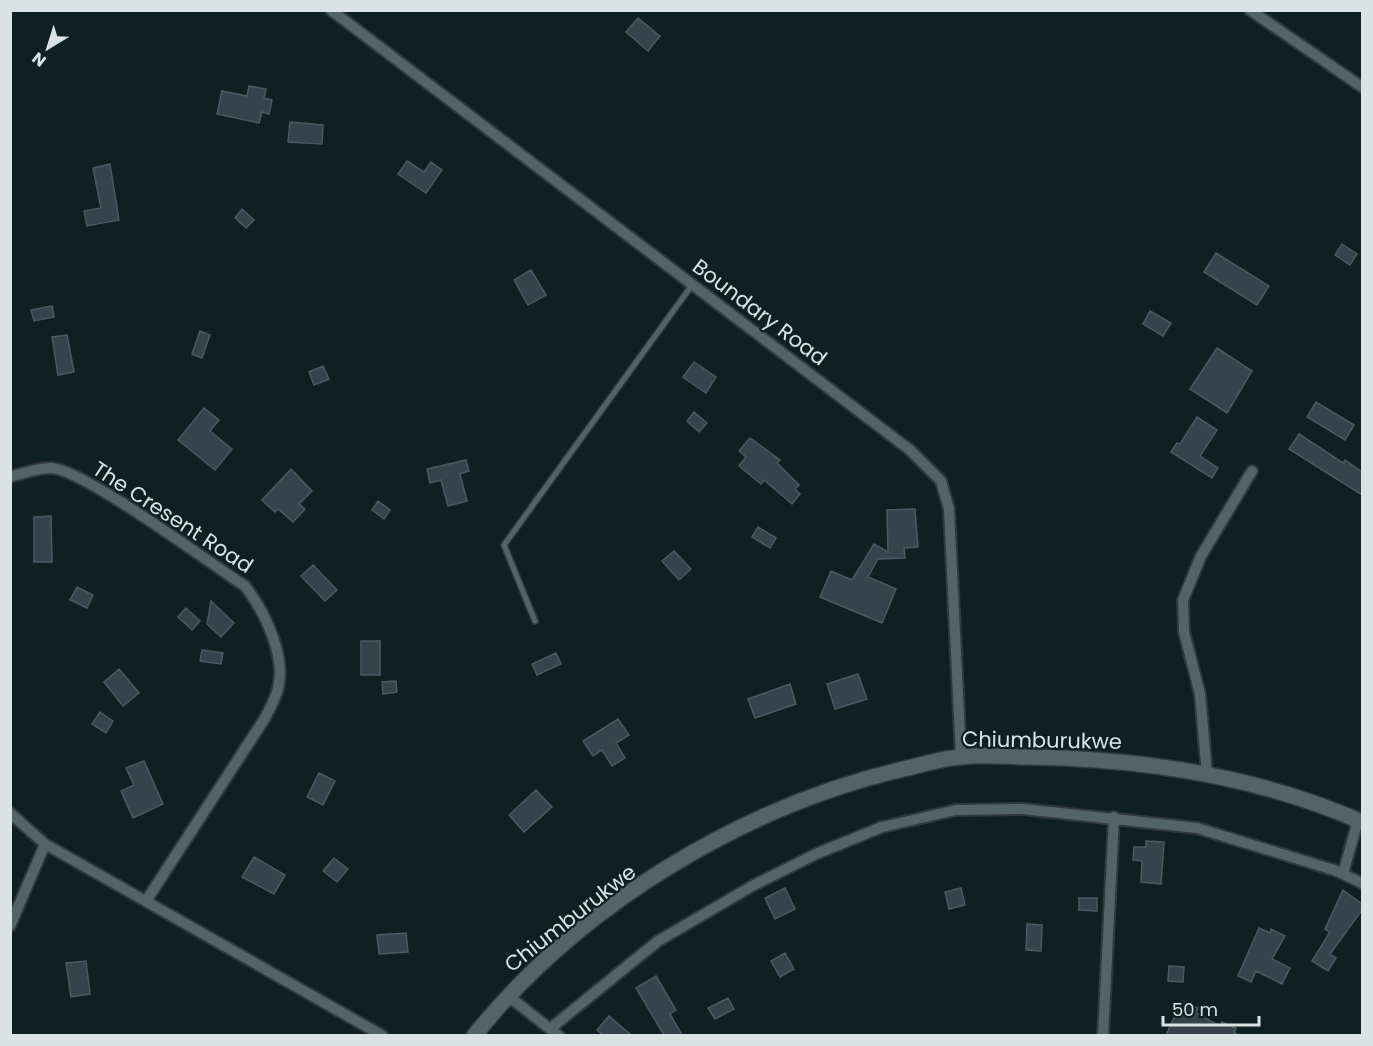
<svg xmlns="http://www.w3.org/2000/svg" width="1373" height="1046" font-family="Poppins,sans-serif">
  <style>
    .building { fill: #36434c; stroke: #4c5962; stroke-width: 1.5 }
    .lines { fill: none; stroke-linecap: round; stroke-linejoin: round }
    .lane-casing { stroke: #30393b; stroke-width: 8 }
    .street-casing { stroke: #30393b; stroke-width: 14 }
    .secondary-casing { stroke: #30393b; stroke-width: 18 }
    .lane { stroke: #526466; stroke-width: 5 }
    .street { stroke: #526466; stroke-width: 10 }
    .secondary { stroke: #526466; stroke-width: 15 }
    .labels { text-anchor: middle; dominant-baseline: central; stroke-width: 4.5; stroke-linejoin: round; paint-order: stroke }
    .street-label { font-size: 21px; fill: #d9e3e4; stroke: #0f2022 }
  </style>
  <rect width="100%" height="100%" fill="#0f2022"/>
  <path class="building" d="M638,18L660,36L648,51L626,32Z
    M249,86L266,89L264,98L272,100L269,114L262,112L259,123L217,114L222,91L247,96Z
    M290,122L323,125L322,144L288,142Z
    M407,161L424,172L431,162L442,170L426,193L398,174Z
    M110,164L119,220L87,226L84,211L101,208L93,168Z
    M242,209L254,220L246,228L235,218Z
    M1342,244L1357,254L1350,265L1335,255Z
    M1216,253L1269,286L1257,305L1204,272Z
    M531,270L546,295L528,305L514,280Z
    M52,306L54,317L34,321L31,310Z
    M1150,311L1171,323L1163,336L1143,324Z
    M200,331L210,335L202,358L192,354Z
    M67,335L74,372L58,375L52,337Z
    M1217,348L1252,371L1227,413L1190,389Z
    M694,362L716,377L706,393L683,377Z
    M323,366L329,379L314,385L309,372Z
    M1316,402L1354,425L1345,440L1307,417Z
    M204,408L219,420L210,431L232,449L215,470L178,440Z
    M694,412L707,423L699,432L687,421Z
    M1197,417L1217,430L1200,456L1218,468L1212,478L1171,452L1177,443L1180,444Z
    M1299,434L1343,463L1345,460L1362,472V495L1289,449Z
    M750,438L780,460L777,463L799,485L795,489L800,494L792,504L764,480L761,484L739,466L746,457L739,451Z
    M466,460L469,471L460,474L467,501L448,506L441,480L430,483L427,469Z
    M291,469L312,491L299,504L305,509L293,522L278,509L275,512L262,500Z
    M378,501L390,510L384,519L372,510Z
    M915,509L918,547L904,548L905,558L878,559L868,577L896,589L882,623L820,597L831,571L852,580L874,544L888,552L887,510Z
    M51,516L52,562H34V517Z
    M758,527L776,538L770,548L752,537Z
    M674,551L691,569L679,580L662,561Z
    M313,565L337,590L325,601L301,576Z
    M77,587L93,595L87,608L70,600Z
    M211,601L234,623L221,637L207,624Z
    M186,608L200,621L192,630L178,617Z
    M361,641H380V675H361Z
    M202,650L223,653L221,664L200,661Z
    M556,653L561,664L537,675L532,664Z
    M119,669L139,693L123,706L104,682Z
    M858,674L867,699L835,709L827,684Z
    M396,681L397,692L383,694L382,682Z
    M790,684L796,704L755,718L748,699Z
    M100,712L113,721L106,733L92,724Z
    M618,719L629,735L616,743L625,758L612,766L602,750L593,756L583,741Z
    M144,761L163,804L133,818L121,791L134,785L126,768Z
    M319,773L335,781L323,805L307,797Z
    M536,790L552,807L524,832L509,815Z
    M1146,841L1164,842L1161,884L1141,882L1142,861L1133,860L1134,847H1146Z
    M254,857L285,875L274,894L242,877Z
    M334,858L348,869L337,882L323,871Z
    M785,888L795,909L775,919L765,898Z
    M961,888L965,905L949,909L945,892Z
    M1343,890L1362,904V910L1330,954L1336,958L1328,971L1312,961L1330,932L1325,929Z
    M1079,898H1097V911L1079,910Z
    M1027,924L1042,925L1041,951L1026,950Z
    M1259,928L1270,933L1271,929L1285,936L1272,959L1290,968L1282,984L1256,971L1251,982L1238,976Z
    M406,933L408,952L379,954L377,935Z
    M785,953L794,969L780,977L771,961Z
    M86,961L90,994L71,997L66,963Z
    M1169,966L1184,967L1183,982L1168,981Z
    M656,976L676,1010L670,1014L682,1035H664L636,988Z
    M728,998L734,1009L715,1019L708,1008Z
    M1182,1001L1198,1008L1196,1013L1220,1026L1222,1022L1236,1028L1234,1033L1240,1035H1166Z
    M609,1016L631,1035H603L597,1030Z"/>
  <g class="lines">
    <defs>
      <path id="lane" d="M535,621L504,545L692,285"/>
      <path id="street" d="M331,10L910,450L941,481L949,509L961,757
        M1250,10L1362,87
        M10,477C23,473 38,468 51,468C83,469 211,564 245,586C265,612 288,659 277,692C274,701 269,710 265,718L146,901
        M1207,774L1200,694L1184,632L1183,600L1201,556L1252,471
        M10,813L45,844L383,1036
        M1343,874L1358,820
        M10,926L45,844
        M507,995L559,1036
        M551,1028L658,941L754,885L816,854L882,827L956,810L1023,809L1197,828L1334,870L1362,883
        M1103,1036L1114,817"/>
      <path id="secondary" d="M474,1036C579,905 744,805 908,768C925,764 943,758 961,757C983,754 1008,757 1030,757C1144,759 1258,776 1362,822"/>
    </defs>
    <use href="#lane" class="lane-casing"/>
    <use href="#street" class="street-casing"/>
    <use href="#secondary" class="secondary-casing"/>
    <use href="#lane" class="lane"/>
    <use href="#street" class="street"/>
    <use href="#secondary" class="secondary"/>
  </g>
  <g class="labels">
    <g class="street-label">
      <text transform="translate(760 312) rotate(37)">Boundary Road</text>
      <text transform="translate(173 517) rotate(33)">The Cresent Road</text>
      <text transform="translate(1042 740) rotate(1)">Chiumburukwe</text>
      <text transform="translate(570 918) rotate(-38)">Chiumburukwe</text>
    </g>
  </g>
  <rect width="1373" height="1046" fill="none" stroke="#d9e3e4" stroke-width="24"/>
  <g transform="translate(48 48) rotate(218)" stroke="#0f2022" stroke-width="4.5" paint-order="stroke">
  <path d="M0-4.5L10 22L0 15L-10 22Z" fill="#d9e3e4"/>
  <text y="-9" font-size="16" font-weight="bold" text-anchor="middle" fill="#d9e3e4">N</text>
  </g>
  <path d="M1163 1016v9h96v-9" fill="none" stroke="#d9e3e4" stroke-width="3"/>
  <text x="1172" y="1016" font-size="18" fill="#d9e3e4" stroke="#0f2022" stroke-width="4.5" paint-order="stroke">50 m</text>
</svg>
